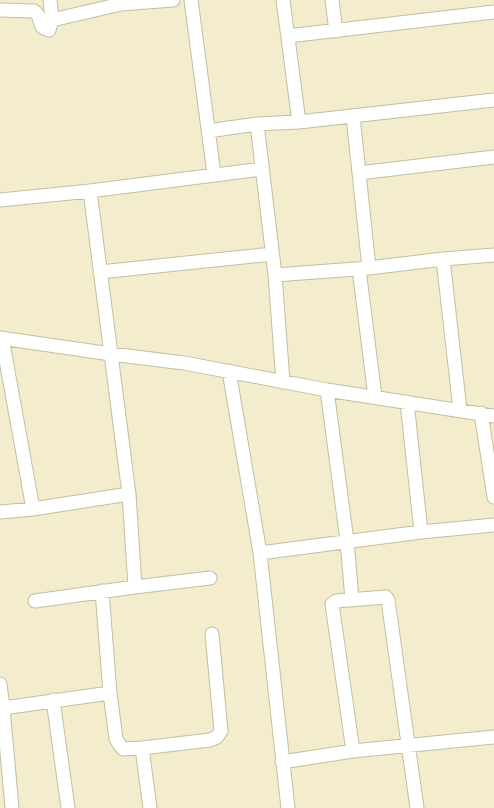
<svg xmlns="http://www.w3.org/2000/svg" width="494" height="808" font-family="Lato,sans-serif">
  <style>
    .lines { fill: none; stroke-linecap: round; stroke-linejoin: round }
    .street-casing { stroke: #c4bea0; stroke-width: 15 }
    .street { stroke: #fff; stroke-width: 13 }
  </style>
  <rect width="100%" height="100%" fill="#f3edcd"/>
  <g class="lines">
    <defs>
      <path id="street" d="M50,0L52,20
        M191,0L214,174
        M283,0L299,122
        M332,0L336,31
        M0,10L34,11L38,15L42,27L49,30L52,20L121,4L173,0
        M288,36L494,12
        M353,116L369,268
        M257,124L275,275L283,382
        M208,131L257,124L299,122L494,100
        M359,173L494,157
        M90,191L129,494L135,587L210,578
        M0,200L90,191L262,169
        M443,259L460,410
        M359,269L375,397
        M100,272L272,254
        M275,275L369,268L443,259L494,255
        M0,338L111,354L184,363L327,390L494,416
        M2,338L33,509
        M229,371L260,553L288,808
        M327,390L347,541L352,600
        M407,402L421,532
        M481,413L494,497
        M0,512L33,509L129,494
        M260,553L421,532L494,525
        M102,591L110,693L116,739L119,744L123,749L142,748L210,740L217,737L221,731L212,634
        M35,601L135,587
        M0,684L3,708
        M53,700L68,808
        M142,748L150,808
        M353,751L332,604L336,601L386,597L388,600L417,808
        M282,762L353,751L494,737
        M12,808L3,708L110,693"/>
    </defs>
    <use href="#street" class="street-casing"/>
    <use href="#street" class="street"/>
  </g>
</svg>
